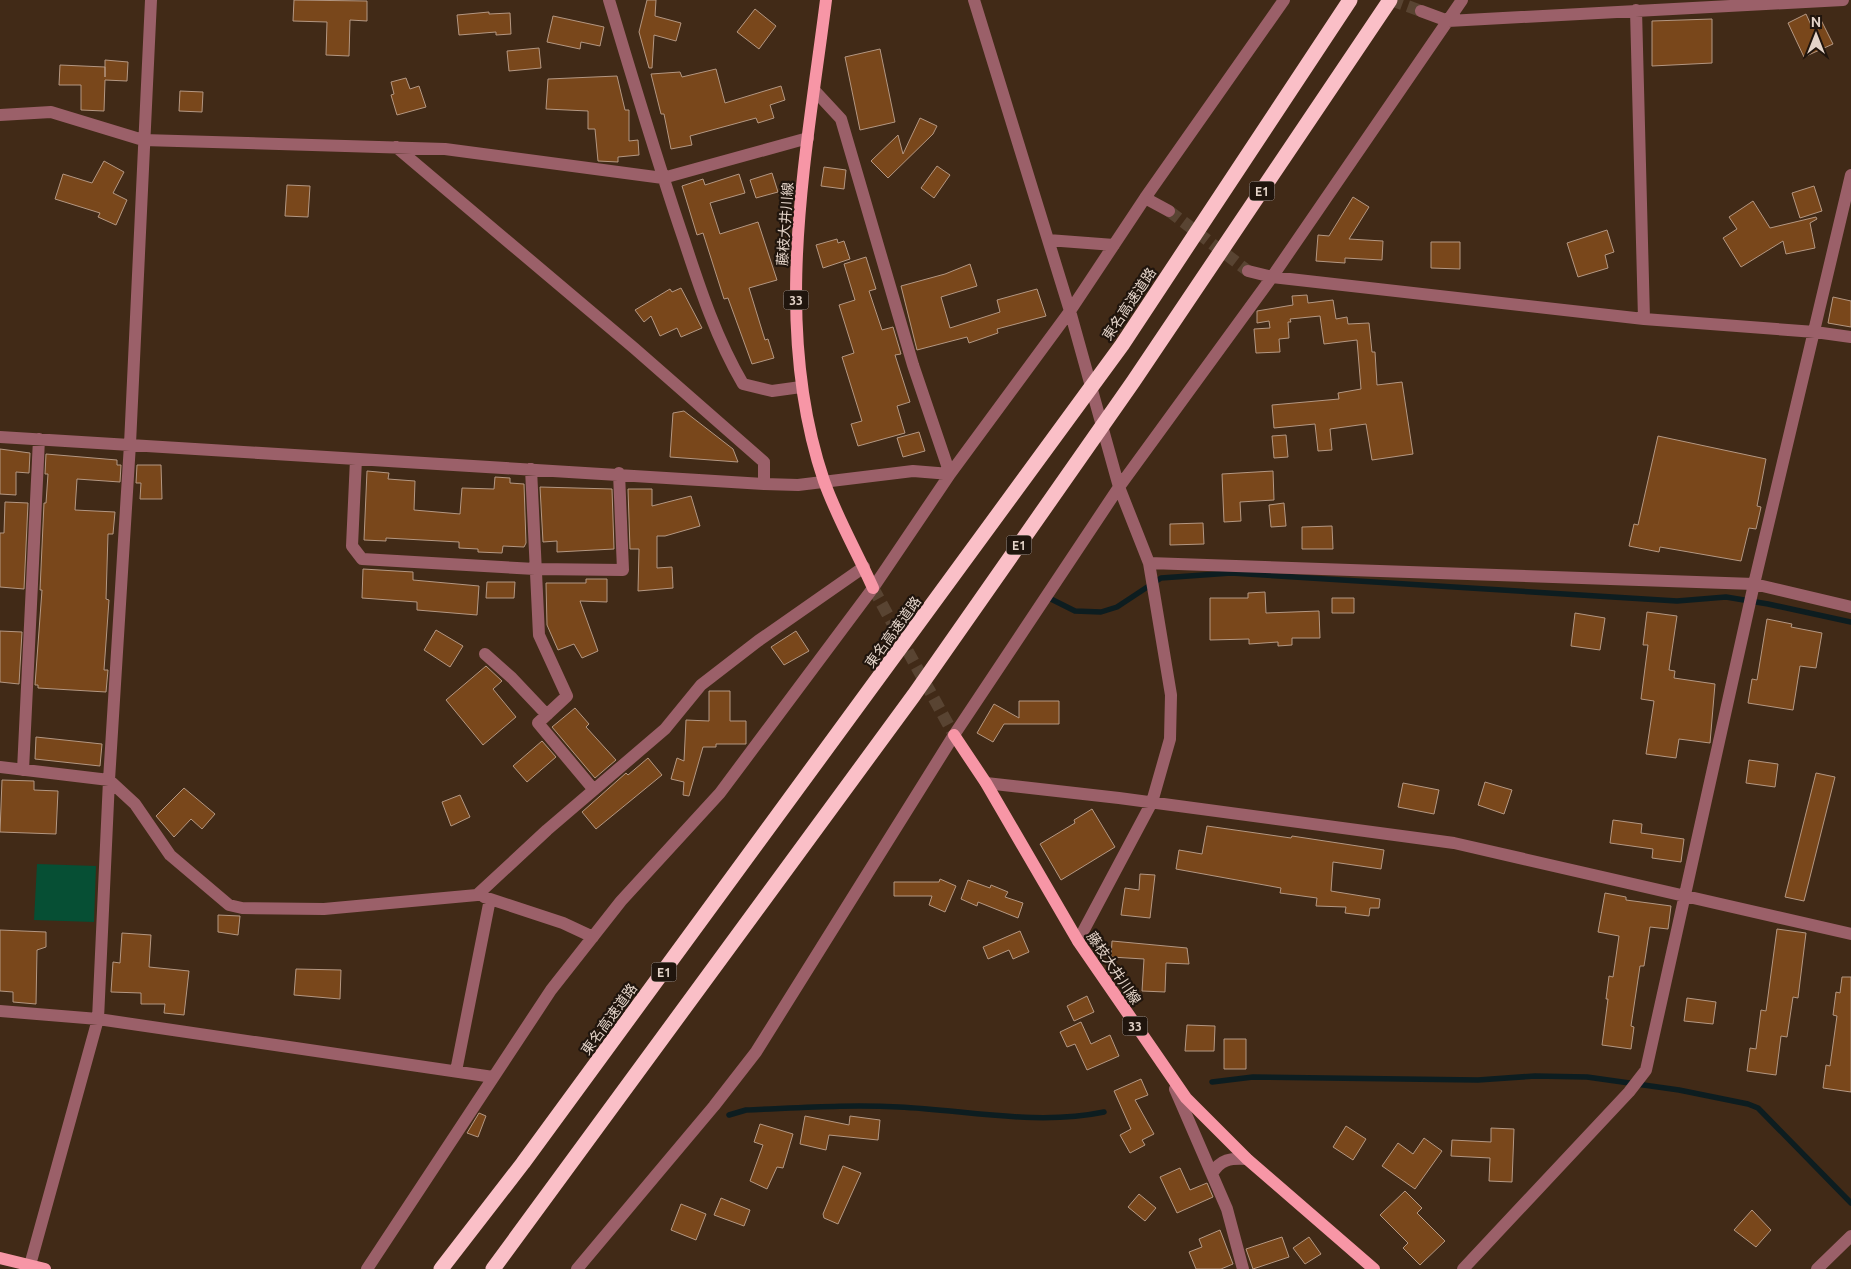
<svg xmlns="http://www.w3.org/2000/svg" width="1851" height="1269" font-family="Ubuntu,'Noto Sans JP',sans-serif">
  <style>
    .green { fill: #064f34 }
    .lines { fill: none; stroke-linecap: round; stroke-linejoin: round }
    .stream { stroke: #0d1d20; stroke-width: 5.5 }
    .building { fill: #79471b; stroke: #b49782 }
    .minor-tunnel { stroke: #594432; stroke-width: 12; stroke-dasharray: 12 6; stroke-linecap: butt }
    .major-tunnel { stroke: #594432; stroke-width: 12; stroke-dasharray: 12 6; stroke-linecap: butt }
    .minor { stroke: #9b6069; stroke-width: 12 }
    .major { stroke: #f796a6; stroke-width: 12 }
    .highway { stroke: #fabfc7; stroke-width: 15 }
    .labels { text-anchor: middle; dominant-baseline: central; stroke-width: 4.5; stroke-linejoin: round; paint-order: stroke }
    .shield { fill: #20150d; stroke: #a99b91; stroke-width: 1 }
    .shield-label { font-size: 12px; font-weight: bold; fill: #e4d4c9 }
    .street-label { font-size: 14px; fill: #e4d4c9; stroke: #20150d }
  </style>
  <rect width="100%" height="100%" fill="#412a17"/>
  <path class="green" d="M37,864L96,866L94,922L34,920Z"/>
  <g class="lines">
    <path class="stream" d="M1047,597L1075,611L1101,612L1117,607L1161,578L1231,573L1677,601L1726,597L1768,604L1851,622
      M1212,1082L1253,1077L1478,1080L1535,1076L1587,1077L1679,1090L1748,1104L1758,1108L1851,1203
      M729,1115L746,1110C797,1108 848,1104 899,1107C966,1110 1037,1126 1104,1112"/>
  </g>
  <path class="building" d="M294,0L367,1V21L350,20L349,56L326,55L327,22L293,21Z
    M647,0H656L655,16L681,23L676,41L654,35L652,68H649L639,32Z
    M755,9L776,26L759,49L737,32Z
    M489,12V14L510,13L511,34L496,35V32L459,35L457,15Z
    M1806,14L1811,25L1821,20L1833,44L1804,57L1788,23Z
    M553,16L604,27L600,46L581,42L580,49L547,42Z
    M1712,19V63L1652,66V21Z
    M539,48L541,68L509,71L507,51Z
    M880,49L895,122L860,130L845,57Z
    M105,60L128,62L127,81L105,80L104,111L81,110V85H59L60,65L105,67V77Z
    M716,69L725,103L781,86L785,100L770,105L774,118L758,123L756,118L690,136L692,145L671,149L664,114H661L651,74L680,72L682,77Z
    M617,76L625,110H629V141L638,140L639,155L618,157V162L598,161L595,129H588V111L546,109L548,79Z
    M406,78L410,89L419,86L426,107L397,115L391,95L394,94L391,82Z
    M180,91L203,92L202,112L179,111Z
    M920,118L937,126L933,134L888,178L871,161L898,135L903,154Z
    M104,161L124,172L113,193L127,200L116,225L98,217L100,213L55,199L63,174L92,183Z
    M937,166L950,175L934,198L921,188Z
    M824,167L846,170L844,189L821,186Z
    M772,173L778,192L756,198L750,180Z
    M739,174L745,193L710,203L720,234L758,222L777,280L749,288L765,340L768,339L774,358L752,364L728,298L724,299L703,233L697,235L682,186L703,179L705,185Z
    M287,185L310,186L308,217L285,216Z
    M1814,186L1822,211L1800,218L1792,193Z
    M1353,197L1369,207L1349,239L1383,241L1382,260L1345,258V263L1316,261L1318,235L1329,236Z
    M1753,201L1770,228L1816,217L1817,219L1810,223L1815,248L1786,254L1783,241L1741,267L1723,238L1737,229L1729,217Z
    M1607,230L1614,252L1605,255L1608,268L1578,277L1567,243Z
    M837,239L838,243L844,241L850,259L823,268L816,245Z
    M1431,242H1460V269L1431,268Z
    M866,257L876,289L869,291L882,330L893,327L901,354L895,355L910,402L897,406L905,433L858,446L851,424L862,421L842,357L854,353L839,305L855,300L844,264Z
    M970,264L977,286L941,297L950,328L1000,312L997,300L1037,289L1046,316L997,329L998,333L969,343L967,337L917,350L901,286L945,274Z
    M681,288L702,328L681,337L677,328L660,336L651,316L644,322L635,310L670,289L672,292Z
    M1307,295L1308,303L1333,300L1336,319L1347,317L1348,324L1369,323L1372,352H1375L1377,385L1402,382L1413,454L1372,460L1366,424L1330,429L1332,450L1318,451L1315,424L1274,428L1272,405L1339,399L1338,393L1361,389L1357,340L1324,344L1320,316L1290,319L1291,322H1288L1289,338L1279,339L1280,352L1256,353L1254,329L1270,328L1269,321L1257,323V311L1293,305L1292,296Z
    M1833,297L1851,301V327L1828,323Z
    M684,411L733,449L738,462L670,457L673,413Z
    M919,432L925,451L903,457L897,438Z
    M1286,435L1288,457L1274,458L1272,436Z
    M1658,436L1766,459L1757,506L1761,507L1756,529L1749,528L1741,561L1660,547L1659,552L1629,546L1634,524L1638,525Z
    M0,449L30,453L29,473L16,472V495L0,494Z
    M46,454L117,460V465H121L120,482L77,479L75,510L115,512L113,534H108L106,599L109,600L104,670H108L106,692L38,688V685H35L42,590H40L44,503H46L48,474H45Z
    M137,465H161L162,499H140L141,483H136Z
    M367,471L389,473L388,479L415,481L414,510L460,514L462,488L494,489L495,477L510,478V483L524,484L526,543L524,547L503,546L502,553L478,552V549L459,548V542L386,538V541L364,540Z
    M1273,471L1274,500L1240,502L1241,521L1224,522L1222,474Z
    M540,487L612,489L614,549L557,552V541L543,542Z
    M628,489H652V506L691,496L700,526L665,536H657V568L672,567L673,588L638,591L639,549H630Z
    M5,502L28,503L24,589L0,587V533H4Z
    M1284,503L1286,526L1271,527L1269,505Z
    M1203,523L1204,544L1170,545V524Z
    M1332,526L1333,549H1302V527Z
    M363,569L413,572V580L479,586L477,615L417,610V602L362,598Z
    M586,579H607V602L580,601L598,651L582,658L574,644L558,650L547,625L546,583H586Z
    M487,582H515L514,598H486Z
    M1265,592L1266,613L1319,611L1320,638H1292V645L1278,646V642L1249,644V639L1210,640V598H1248V593Z
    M1332,598H1354V613H1332Z
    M1647,612L1677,616L1669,670L1675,671L1674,678L1715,684L1710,743L1679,739L1676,758L1646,754L1654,701L1641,699L1648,645H1643Z
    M1575,613L1605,618L1600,650L1571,646Z
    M1767,619L1792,624L1791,627L1822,633L1816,668L1800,666L1793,710L1748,703L1752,679L1757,680Z
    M436,630L463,646L450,667L424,650Z
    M0,631L22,632L19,684L0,682Z
    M796,631L809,651L784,665L771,647Z
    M486,666L502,681L493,689L516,717L483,745L446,700Z
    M709,691H730V721H746V744H716V747H703L689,796L683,795L684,782L671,779L677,758L684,761L686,720L709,721Z
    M1019,701H1059V724H1004L993,742L977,733L994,704L1019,718Z
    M575,708L589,724L586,727L616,760L595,778L552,727Z
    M36,737L102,744L100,766L35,759Z
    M542,741L556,757L527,782L513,766Z
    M648,758L662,775L596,829L582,812L626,773L628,775Z
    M1749,760L1778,764L1775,787L1746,783Z
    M1816,773L1835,777L1804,901L1785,897Z
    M2,780L34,781V790L58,791L56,834L0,832Z
    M1485,782L1512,790L1504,814L1478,805Z
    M1403,783L1439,790L1434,814L1398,807Z
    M184,788L215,814L202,829L191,819L174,837L156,816Z
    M460,795L470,817L451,826L442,802Z
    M1092,809L1115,847L1061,880L1040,844L1075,823L1074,820Z
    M1613,820L1642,824L1641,833L1684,839L1681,862L1652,858L1653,849L1610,843Z
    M1207,826L1291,838L1292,836L1384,850L1381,869L1333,862L1331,891L1380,899L1379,908H1370L1369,916L1345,913L1346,907L1316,906L1317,898L1280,893L1281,888L1176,869L1179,850L1202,854Z
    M1140,874L1155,875L1150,918L1121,915L1125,888L1139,890Z
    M940,879L956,886L945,912L929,905L932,896H894V882H939Z
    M968,880L990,888L991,885L1008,892L1005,897L1023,903L1018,918L978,902L977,906L961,899Z
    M1605,893L1626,897V900L1671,906L1668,929L1650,927L1644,966H1640L1631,1026L1634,1027L1631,1049L1602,1045L1608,999H1606L1609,976L1613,977L1619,936L1598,932Z
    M218,915L240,916L238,935L218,932Z
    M1777,929L1806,933L1798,998L1793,997L1787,1037L1781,1036L1776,1075L1747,1071L1750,1048L1756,1049L1761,1010L1766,1011Z
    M0,930L46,932V947L37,950L36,1004L13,1002V992L0,991Z
    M1020,931L1029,952L1013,959L1009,950L988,959L983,947Z
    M122,933L151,935L149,967L189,971L184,1015L164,1013L165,1004H141V993L111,992L113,962L120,963Z
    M1112,941L1187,948L1189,964L1166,963L1165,992L1142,991L1144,959L1111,957Z
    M296,969L341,970L340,999L294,995Z
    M1842,977H1851V1092L1823,1088L1826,1065L1830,1066L1837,1016L1833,1015L1836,992L1840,993Z
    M1087,996L1094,1012L1074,1021L1067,1006Z
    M1687,998L1716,1002L1713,1024L1684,1021Z
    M1081,1022L1091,1044L1110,1035L1119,1056L1087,1070L1075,1044L1067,1047L1060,1032Z
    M1187,1025L1215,1026L1214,1051H1185Z
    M1224,1039H1246V1069H1224Z
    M1141,1079L1148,1095L1135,1100L1154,1134L1142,1140L1145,1145L1130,1153L1120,1135L1131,1129L1114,1091Z
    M479,1113L486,1116L478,1137L467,1133Z
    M805,1116L849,1125L850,1116L880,1120L878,1140L829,1135L826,1150L800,1144Z
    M760,1124L793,1134L783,1168L777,1167L767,1189L750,1181L763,1145L754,1142Z
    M1346,1126L1366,1139L1353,1160L1333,1147Z
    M1491,1128L1514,1129L1512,1182L1489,1181L1490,1158L1451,1156L1452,1140L1491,1142Z
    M1424,1138L1442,1151L1415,1189L1382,1166L1398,1143L1413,1154Z
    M843,1166L861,1173L838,1224L824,1218L823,1214Z
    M1180,1168L1190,1190L1207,1183L1213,1197L1177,1213L1160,1177Z
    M1405,1191L1422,1208L1417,1213L1445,1241L1420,1265L1403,1248L1408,1243L1380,1215Z
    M1139,1194L1156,1208L1145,1221L1128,1207Z
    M721,1198L750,1210L744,1226L714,1215Z
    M681,1204L706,1214L696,1240L671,1230Z
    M1752,1210L1771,1230L1756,1247L1734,1230Z
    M1220,1230L1233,1264L1221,1269H1196L1189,1252L1202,1247L1199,1239Z
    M1282,1237L1289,1257L1253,1269L1246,1249Z
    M1309,1237L1321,1254L1305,1264L1293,1248Z"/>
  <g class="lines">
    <path class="minor-tunnel" d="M1391,0L1421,11
      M1169,211L1248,271"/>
    <path class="major-tunnel" d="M873,588L954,735"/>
    <path class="minor" d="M609,0C633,80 657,161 684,240C700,289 717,340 743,384L772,391L801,387
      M974,0L1070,311L1119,487L1149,563L1171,695L1170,739L1152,802L1078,941
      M1636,10L1644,319
      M1421,11L1448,21L1843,0
      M0,115L51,112L143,140L445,149L663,178L808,138
      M396,147L634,348L764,462V484
      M1145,198L1169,211
      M1048,240L1114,245
      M1248,271L1272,277L1644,319L1815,332L1851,337
      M0,437L764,484L798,485L913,471L950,474L913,365L841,119L815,91
      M356,459L352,546L362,559L535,569L623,570L619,473
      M531,469L539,635L567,696L538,723L594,790
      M1149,563L1754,584L1851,607
      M485,654L512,678L547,715
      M0,767L109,780L135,804L170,855L229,905L242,908L324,909L477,895L547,830L665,729L701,685L758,641L864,567
      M23,770L39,439
      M986,783L1119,798L1454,843L1851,934
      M484,897L563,923L593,937
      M0,1011L98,1019L493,1077
      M456,1071L490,899
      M1175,1089L1227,1209L1243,1269
      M1212,1174C1220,1159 1231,1158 1247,1159
      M30,1265L98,1019L109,780L130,444L151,0
      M367,1269L551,990L621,901L720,793L873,588L950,474L1070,311L1145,198L1284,0
      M577,1269L714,1106L756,1052L954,735L1119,487L1272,277L1462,0
      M1463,1269L1629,1092L1646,1070L1754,584L1851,175
      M1817,1269L1851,1236"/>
    <path class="major" d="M826,0C806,158 771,325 824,481C837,518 857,552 873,588
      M954,735L986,783L1078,941L1186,1098L1247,1159L1374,1269
      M0,1258L45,1269"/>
    <path class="highway" d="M441,1269L523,1163L1122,345L1350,0
      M493,1269L914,695L1133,382L1390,0"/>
  </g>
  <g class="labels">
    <g class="shield">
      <rect x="1249.5" y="181.5" width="25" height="19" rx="4"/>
      <rect x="783.5" y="290.5" width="25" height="19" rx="4"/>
      <rect x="1006.5" y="535.5" width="25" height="19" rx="4"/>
      <rect x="651.5" y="962.5" width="25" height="19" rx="4"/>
      <rect x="1122.5" y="1016.5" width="25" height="19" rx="4"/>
    </g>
    <g class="shield-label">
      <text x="1262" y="191">E1</text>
      <text x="796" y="300">33</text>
      <text x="1019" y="545">E1</text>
      <text x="664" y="972">E1</text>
      <text x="1135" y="1026">33</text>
    </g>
    <g class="street-label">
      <text transform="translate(785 224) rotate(-86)">藤枝大井川線</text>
      <text transform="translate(1129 304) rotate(-56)">東名高速道路</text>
      <text transform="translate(893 632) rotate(-54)">東名高速道路</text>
      <text transform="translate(1114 968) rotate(56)">藤枝大井川線</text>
      <text transform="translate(609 1019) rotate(-54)">東名高速道路</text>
    </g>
  </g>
  <g transform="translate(1816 35)" stroke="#20150d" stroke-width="4" paint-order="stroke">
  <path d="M0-4L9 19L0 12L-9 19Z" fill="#e4d4c9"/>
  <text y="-8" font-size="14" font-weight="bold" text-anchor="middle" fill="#e4d4c9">N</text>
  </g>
</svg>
